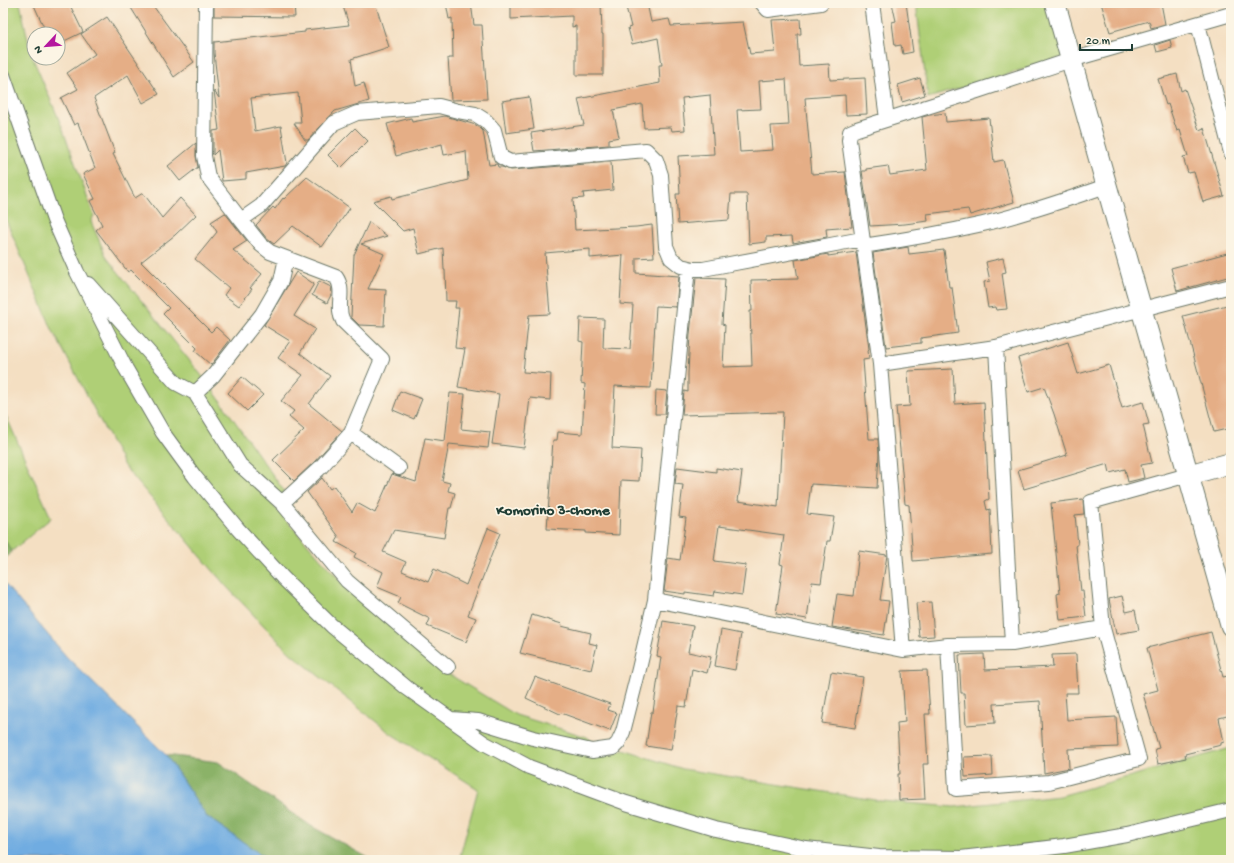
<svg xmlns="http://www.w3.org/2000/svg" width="1234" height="863" font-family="'Gochi Hand',sans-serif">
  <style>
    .green { fill: #afcf76; stroke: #678655 }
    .forest { fill: #8bb267; stroke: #55784e }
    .water { fill: #70ace1; stroke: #48748a }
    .building { fill: #e5ae86; fill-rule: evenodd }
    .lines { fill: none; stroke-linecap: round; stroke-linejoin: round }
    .street-casing { stroke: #6a7666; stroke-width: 16 }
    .secondary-casing { stroke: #6a7666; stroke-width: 22 }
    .street { stroke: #fff; stroke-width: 14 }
    .secondary { stroke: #fff; stroke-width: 20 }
    .labels { text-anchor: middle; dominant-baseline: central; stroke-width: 3.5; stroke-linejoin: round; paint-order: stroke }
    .neighbourhood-label { font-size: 15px; font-weight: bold; fill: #1f3d34; stroke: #fcf5e5 }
  </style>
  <rect width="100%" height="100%" fill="#fcf5e5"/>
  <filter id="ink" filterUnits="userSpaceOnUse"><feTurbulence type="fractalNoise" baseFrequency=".025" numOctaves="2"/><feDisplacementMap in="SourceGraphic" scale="8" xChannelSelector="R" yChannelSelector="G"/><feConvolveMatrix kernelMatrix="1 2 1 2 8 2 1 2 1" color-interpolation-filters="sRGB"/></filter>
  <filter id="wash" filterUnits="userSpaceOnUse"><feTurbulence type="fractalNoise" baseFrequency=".012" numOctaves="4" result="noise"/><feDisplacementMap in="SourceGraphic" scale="16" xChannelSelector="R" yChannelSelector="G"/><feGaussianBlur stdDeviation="0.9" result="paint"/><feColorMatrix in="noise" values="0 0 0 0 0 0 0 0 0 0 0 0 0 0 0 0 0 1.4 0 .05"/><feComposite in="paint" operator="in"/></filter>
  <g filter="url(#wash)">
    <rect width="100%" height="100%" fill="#f4dfc2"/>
    <path class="green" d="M3,3H20L31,54L60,122L94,215L91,222L107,258L210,386L284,491L272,504L344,585L447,673L516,715L587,737L609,756L623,750L683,769L881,801L954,807L1060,796L1231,748V860H459L478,789L390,733L289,652L226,586L124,466L52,329L3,213Z
      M916,3H1049L1064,57L928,98Z
      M3,409L51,518L12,551L3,538Z"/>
    <path class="forest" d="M3,538L12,551L3,561Z
      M166,755L218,762L311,826L372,860H269L207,817Z"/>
    <path class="water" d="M3,582L66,656L166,755L207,817L269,860H3Z"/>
    <g id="blocks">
      <path class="building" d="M33,3H69L83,32L58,44V34H47Z
        M128,3H151L194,62L174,77Z
        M214,3H294L295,17L214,16Z
        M342,3H375L389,47L351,59L355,86L364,83L369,101L335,111L308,140H305L294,123H301L298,93L251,98L255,131L281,126L287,163L285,166L246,173V179L222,181L218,150L213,155V131L219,130L214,91L219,98L214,53V42L305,32V30L349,25Z
        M446,3H471L474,25H482L487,99L451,100L448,58H453L452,18L449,19Z
        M511,3H601L602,34H603V75H576V26L572,27V16L511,19Z
        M625,3H647L651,22L669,19L671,26L743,22L750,54L775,52L772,20L800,19L801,34H797L799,66L829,64L830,80L865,78L867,114L846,115L845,95L805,98L812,174L845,172L852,227L826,229L827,237L793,243L792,236L766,237V242L749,244L747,194H731L729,220L678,224L676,194H680L678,156L714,154L710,95L682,98L685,130L672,131L671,127L644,128L642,104L613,110L619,137L609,139V145L534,151L531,133L584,125L578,99L660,83L659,65H662L658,38L632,44L628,28L631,27ZM786,79L789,125L771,126L773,150L740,152L737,110L761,109L759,81Z
        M892,3H906L913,52L903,54L901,45L895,46L892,22L896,21Z
        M1101,3H1161L1165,24L1151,28L1149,21L1110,32Z
        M107,17L159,94L143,103L128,75L94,98L115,153L113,154L135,198L143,193L162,218L180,198L196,215L175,235L141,262L211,332L216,327L230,340L211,365L195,351L197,348L163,314L169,308L131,270L128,272L96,230L102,225L90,201L95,199L83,174L95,168L78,123L74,125L61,98L78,89L67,73L95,54L81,34Z
        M1170,40L1172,48L1157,52L1155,45Z
        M1177,74L1181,91L1185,89L1199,130L1204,128L1224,196L1203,202L1194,172L1188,173L1183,157L1188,156L1180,130L1177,131L1168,104L1166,105L1158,79Z
        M920,78L925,95L902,102L898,85Z
        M529,97L534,129L506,133L502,101Z
        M945,113L946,122L989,118L994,162L1003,160L1014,202L970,215L968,209L927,214L928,221L905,224L870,226L862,171H866V169L888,166L890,175L927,170L922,117L930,115Z
        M445,116L476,125L480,128L483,131L489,165L497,164L498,167H502L511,170L611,162L613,190L583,193L584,198L573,199L575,230L636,227L652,225L654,257L636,258V273L679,276L676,307L656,306L651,388L615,386L612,448L641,450L639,481L621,480L619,535L586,533V531L547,529L553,440H557L558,432L582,434L585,384L581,383L583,342L579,341L580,318L604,319L603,348L630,349L633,305L620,304L623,255L590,258V249L545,253L550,314L529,315L523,372L551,374L550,400L530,398L524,448L492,444L499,394L458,387L465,349L455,348L459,308H455L456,301H446L445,270H444L443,248L419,254L413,228L403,231L373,201L391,196L392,199L468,180L466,151L444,155L442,144L396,156L387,124L411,118L412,122Z
        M355,128L368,141L341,168L328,155Z
        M196,143V156L198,167L180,181L168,166Z
        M307,177L350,208L322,247L293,226L274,244L267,239L256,225L273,207L275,209L283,198L284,199Z
        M225,213L247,241L233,250L262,274L250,288L252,289L239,306L224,295L229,288L195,259L217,232L211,222Z
        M369,222L387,236L361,244L384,254L368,289L386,290L384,326L359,325L351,317L354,255Z
        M908,247L909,254L944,250L949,287H952L958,333L921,338V343L886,347L873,253Z
        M856,252L869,349L868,350L869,359L863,360L869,439H878L879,454L877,488L811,484L807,514L834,517L830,541H827L821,583L812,582L807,619L776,614L783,565L780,564L784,535L719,526L714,561L746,565L742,595L715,591L714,596L685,592V594L664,591L668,558L680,560L686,518L679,517L683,485L675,484L677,467L716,472V468L742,472L738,501L778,507L783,412L682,415L684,391L688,392V373L690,334L696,278L725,279L722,324L725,325L723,367L752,366L750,311H752L751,280L798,279L795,260L828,254V256Z
        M1231,252V276L1177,291L1171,268Z
        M1003,258L1006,272L1002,273L1007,309L996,310L995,307L988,308L984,282L990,281L986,262Z
        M296,272L314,284L294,316L315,329L300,353L330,376L309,404L342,431L315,461L294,481L273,460L304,430L289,417L294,411L281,401L303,375L278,358L290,341L264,325Z
        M319,281L331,287L332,293L327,303L312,295Z
        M1231,304V428L1214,432L1183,316Z
        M1068,342L1078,374L1109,365L1122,408L1143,402L1149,424L1143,425L1152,463L1141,465L1144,478L1128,482L1125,469L1110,473L1108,464L1024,489L1018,470L1067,455L1054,414L1044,387L1028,392L1018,358Z
        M953,369L955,404L984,402L989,499L985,501L987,510L990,509L992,554L913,561L909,505L905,504L896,407L910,406L908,371Z
        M242,377L263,395L247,411L228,393Z
        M656,390L667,391L665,414H655Z
        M400,391L422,399L414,419L393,410Z
        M450,393L465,394L461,429L490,432L488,448L449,444L442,481L450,483L448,491L455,493L451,508H449L444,538L394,530L383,552L406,562L402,571L428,582L434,569L466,585L488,528L500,533L468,615L476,618L466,642L427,626L430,619L398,603L401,597L377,587L383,572L354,557L356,553L336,542L339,537L307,492L322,478L330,489L334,486L352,512L357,503L375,513L392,474L416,482L425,438L445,441Z
        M1083,499L1084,514L1075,515L1078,545H1076L1081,591H1083L1086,617L1060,620L1057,594L1060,593L1051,503Z
        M859,551L887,555L880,600L889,601L884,635L832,627L837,594L854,596Z
        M1122,596L1126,612L1135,610L1139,630L1116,634L1109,599Z
        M931,602L934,636L919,637L916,603Z
        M532,615L562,624L561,626L591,633L589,643L597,645L591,670L520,653Z
        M663,621L693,626L688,652L711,657L707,673L692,669L686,707L678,706L671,750L646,746L651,712H653L661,657L657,656Z
        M721,630L741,634L735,670L715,666Z
        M1211,632L1223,677L1228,676L1231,689V715L1219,718L1224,742L1221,743V745L1185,754L1186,758L1158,764L1155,749L1159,748L1143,694L1158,690L1147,648Z
        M984,654L985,670L1053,667L1052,655L1076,654L1078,693H1065L1067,720L1116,717L1118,747L1068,749L1069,768L1044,773L1040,701L994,704L995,723L966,725L964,693H961L959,655Z
        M927,670L930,714H925L928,764H923L925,799L899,800L898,774H900L897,723L905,722L902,671Z
        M831,672L863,677L855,728L822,723Z
        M535,677L610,704L608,710L617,713L610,731L561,713L560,714L526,698Z
        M992,756L993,775L965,777L964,757Z"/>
    </g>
  </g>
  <g filter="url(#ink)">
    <use href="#blocks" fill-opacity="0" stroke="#6a7666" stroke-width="1"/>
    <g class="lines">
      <defs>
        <path id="street" d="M206,3L204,156L208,177L241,220L261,245L270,252L336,277C346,291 335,307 343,321L382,359L351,433L399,468
          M762,3L768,10L821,3
          M872,3L887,119
          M1198,24L1231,153
          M3,75L54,220L77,272L126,369L163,433L195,477L238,529L283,578L332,626L407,688L484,743L529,767L626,803L716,830L806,849L879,857L961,858L1064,846L1127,835L1231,810
          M241,220L261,206L334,123L357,113L439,106L458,111L475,114L486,121L494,130L501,157L510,162L646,150L656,160L661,175L666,246L671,258L681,266L693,269H703L862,239
          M863,246C903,240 943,233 983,224C1025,214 1066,200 1106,186
          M88,284L176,383L195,393L213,376L262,314L281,281L286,258
          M996,347L1012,644
          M880,364L996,347L1231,286
          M195,393L240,465L282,503L347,581L448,667
          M282,503L321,467L351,433
          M655,600L903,650L948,645L1012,644L1103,628
          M948,645L956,789L1049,782L1139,759L1103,628L1091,502L1188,475
          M903,650L880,364L849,140L850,132L857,129L977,91L1071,60L1231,14
          M451,719L478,721L533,738L592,751L613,748L618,743L623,732L639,669L655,600L688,268"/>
        <path id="secondary" d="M1055,3L1231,626
          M1188,475L1231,463"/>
      </defs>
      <use href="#street" class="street-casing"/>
      <use href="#secondary" class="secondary-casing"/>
      <use href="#street" class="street"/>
      <use href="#secondary" class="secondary"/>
    </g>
  </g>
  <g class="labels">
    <g class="neighbourhood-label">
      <text x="553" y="511">Komorino 3-chome</text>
    </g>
  </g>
  <rect width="1234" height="863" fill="none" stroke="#fcf5e5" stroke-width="16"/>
  <g transform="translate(46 46) rotate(244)"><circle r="19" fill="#fcf5e5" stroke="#a4ab9e"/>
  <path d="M0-3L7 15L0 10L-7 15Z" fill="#b5179e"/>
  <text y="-6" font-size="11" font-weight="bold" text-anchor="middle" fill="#1f3d34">N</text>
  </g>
  <path d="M1080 44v6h52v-6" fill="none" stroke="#1f3d34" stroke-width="2"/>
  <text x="1086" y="44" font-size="12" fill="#1f3d34" stroke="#fcf5e5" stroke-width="3" paint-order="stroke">20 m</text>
</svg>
